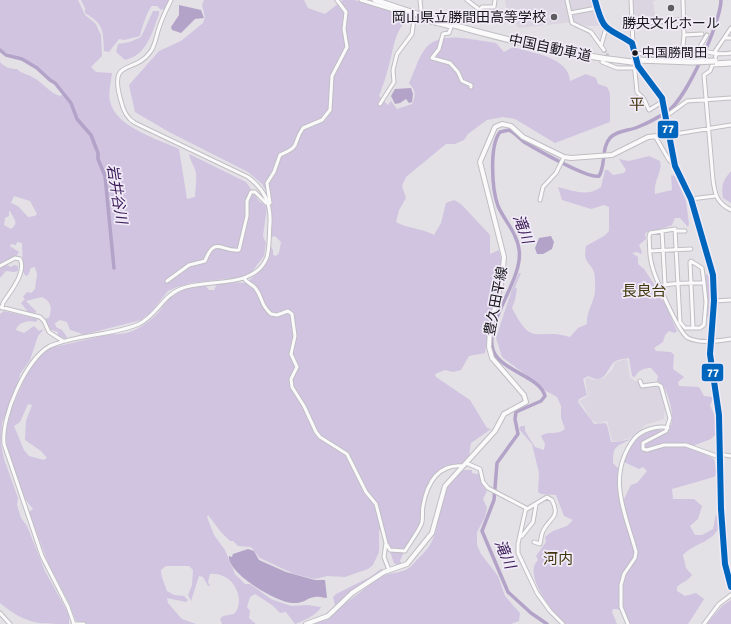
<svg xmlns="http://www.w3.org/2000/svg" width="731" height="624" font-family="Signika,'Noto Sans JP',sans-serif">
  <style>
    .built { fill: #dbd5e1 }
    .green { fill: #d0c4e0; fill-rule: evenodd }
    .water { fill: #b3a3c8 }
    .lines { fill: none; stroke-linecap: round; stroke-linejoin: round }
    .river { stroke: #b3a3c8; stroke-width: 3.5 }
    .minor-tunnel { stroke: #c4c3c7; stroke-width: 3; stroke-dasharray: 3 1.5; stroke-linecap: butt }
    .minor-casing { stroke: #c0bec3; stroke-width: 5 }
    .major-casing { stroke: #c0bec3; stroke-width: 6 }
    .highway-casing { stroke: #c0bec3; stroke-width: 7 }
    .minor { stroke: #fbfafb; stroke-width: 3 }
    .major { stroke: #fbfafb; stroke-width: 4 }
    .highway { stroke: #fbfafb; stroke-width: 5 }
    .highway-bridge-casing { stroke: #c0bec3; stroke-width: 7; stroke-linecap: butt }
    .highway-bridge { stroke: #fbfafb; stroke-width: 5 }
    .bus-1-casing { stroke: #f0ebf7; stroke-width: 9 }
    .bus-1 { stroke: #0065bd; stroke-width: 6 }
    .poi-dot { fill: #5e5d61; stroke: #f0ebf7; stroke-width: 1.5 }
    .bus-dot { fill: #17161a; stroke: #f0ebf7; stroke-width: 1.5 }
    .labels { text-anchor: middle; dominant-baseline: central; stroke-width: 3.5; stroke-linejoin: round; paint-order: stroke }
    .bus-label { font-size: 13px; fill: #17161a; stroke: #f0ebf7; text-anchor: start }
    .poi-label { font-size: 14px; fill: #17161a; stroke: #f0ebf7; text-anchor: end }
    .street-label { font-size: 14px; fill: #17161a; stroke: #f0ebf7 }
    .water-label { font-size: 15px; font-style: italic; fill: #3b1a58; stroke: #f0ebf7 }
    .neighbourhood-label { font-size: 15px; fill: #40350b; stroke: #f0ebf7 }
    .quarter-label { font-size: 16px; fill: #40350b; stroke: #f0ebf7 }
    .line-badge { stroke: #f0ebf7; stroke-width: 1.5 }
    .badge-label { font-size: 11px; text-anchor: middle; font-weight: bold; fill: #fff }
  </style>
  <rect width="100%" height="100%" fill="#e3e1e6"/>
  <path class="built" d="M505,0H593L601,26H587L573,22L519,28L507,12Z
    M633,0H658L653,1L656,21L638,23L635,21Z
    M627,359L630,377L635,381H639L640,387L654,385L661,388L665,409L664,419L645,425L633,437L617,442L612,441L607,421L598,423L590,420L585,408L579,401L588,396L585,379L588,377L593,380L604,378L613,369L615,362Z"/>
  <path class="green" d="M0,0H78L85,15L96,24L98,29L101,35L102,56L91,67L96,72L112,73C111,82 108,93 110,101C115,127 158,139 179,149L187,199L195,197C195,190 197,181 196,173C195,167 190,161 189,154L246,182L259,201L267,207L263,236L266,243L264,256L251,273L241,277L191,283L177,287L168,291L151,312L141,320L82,335L80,333L70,330L67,322L60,320L55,323L56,327L62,330L67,337L66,339L58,336V332L49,329L44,319L49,318C52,308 52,302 42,297L26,301L36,311L35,314L28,312L21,303L25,299L23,297L27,292L31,293L35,289L37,274L35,267L31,268L28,275L26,276L23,272L22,243L17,242L16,245L11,244L10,246L19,252L16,257L8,260L7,265L11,267L14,265L18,266V271L14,272L6,271L0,278V62C5,67 9,69 17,69C22,74 28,74 34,78C43,83 50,93 60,96L63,95V91C55,82 37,65 25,60C17,55 8,55 0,49ZM14,196L30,201L37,214L35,216L28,217L18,206L11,203ZM9,211H10C13,218 20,223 11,229L4,225L5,218L9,216Z
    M81,0H170L164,10L162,9L161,10L157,6H152C148,9 141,30 140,36L124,40L119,39L109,52L104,51C103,30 104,24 85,13V8Z
    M204,0H304L308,8L325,14L343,0H354L406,15L408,19C394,32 394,48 389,65C386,76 383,86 379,96L388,105L391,101L397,109L412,104C416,95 416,91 409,83C414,73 418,58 425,49C440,29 475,41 496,43L504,52L513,47C532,53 569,57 570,81L586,74L596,78L598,84L607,87L610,93V122L555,143L515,119L503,117L487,120L468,134L464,140L455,144H446L406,177L402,186L406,198L399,210L396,222C408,229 422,228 434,235L441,223L446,203L454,200L461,204L490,235V254L499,250L502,264L501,278L491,314L485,353L469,356L461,370L453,372L445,370L435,374L436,377L470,400L487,428L491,429L471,443L469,456L463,463L440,469L429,481L424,497L419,526L408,542L400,561L402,565H397L394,563L383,532L379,530V552L373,565L368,569L345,577L327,576L315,579L294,574L260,558L251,547L238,546L233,541H230L221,532L208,515L207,517L214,535L225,550L235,574L245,584H250L271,599L279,602L291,606L307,605L321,607C318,614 302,622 295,624L286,612L280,613L272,605L255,594L250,597L247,607L250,611L249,618L256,624H222L220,619L223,616L234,614C247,600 233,571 210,574L208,582L210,586H208L203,577L199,576L191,601L188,595L192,585L193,570L189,566H166L161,570C161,577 165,584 167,591L174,595L184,596L188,600L186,602L167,598L168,603L182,619L196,624H81V622L76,621L69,603L48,563L29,512L33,509L25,499L8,453L5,434L11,410L28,371L40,354L50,348L111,334C129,336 145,326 157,314C164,306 167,299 176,294C184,288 195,287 205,285L209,290H214L217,284L232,282L246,283L263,268L267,261L270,245L273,250V255L276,256L279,253L281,242L275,236L272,237L271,199L262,184L248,172L169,132L135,112L129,85L159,51L181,41L203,23L205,17L202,5ZM28,404L32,405L26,421L25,440L41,451L47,458L44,460L29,456L24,450L14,426L20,422Z
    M153,11H159V14C152,33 147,55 125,60L116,52L118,44L130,42L141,37Z
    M649,156L660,161C663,171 653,181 655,194L672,190L671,175L675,176L686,201L689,224L688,227L680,218H675L672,225L658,230L648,231L645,234L646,239L639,245L642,252L641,254L637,252L632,253L638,257V264L644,269L656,287L658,296L664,302L677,331L675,333L669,331L665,335L663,342L654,348L656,351L671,352L674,355L673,369L684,377L678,382L679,386L699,387L704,396L712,397L713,399L710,405L716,419L715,435L711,439L695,445L694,448L714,459L717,473L714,477L672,489L673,499H694L702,506L698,519L690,526L695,535H702L713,529L716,514L719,527C712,543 694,543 683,555L686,568L692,575C688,581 682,582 677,587V591L685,596L696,593L704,599L688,624H631C625,615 624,608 613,609L612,612L617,624H565C554,614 522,575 538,560L536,556L546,542L545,537L553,531L567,526L573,520L564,516L556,495L541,494L538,492L539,473L532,444L519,429L521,426H525V431L535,447L544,450L545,444L541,436C548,430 557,436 565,429L561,418V406L557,397L546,391L538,384L502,357L496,338L512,289L519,273H521L515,287L517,289L515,300L512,308C533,349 536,327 570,337L578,328L587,324C586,309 597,300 595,284C595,281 595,275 594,272C589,260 583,264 586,246L604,236L609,231V207L604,205L591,209L562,200L558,187C574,191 588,197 601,187L605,170H608L613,175L624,173L626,170L619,159L629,161ZM629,358L632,376L635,377C638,370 644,368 651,368L658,376L657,381C667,384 673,410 672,420C672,425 669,430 665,434L659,429C643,432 625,444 624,462L639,469L643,467L647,471L637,483L631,485L623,501L620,500L617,487L619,469L613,463C613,445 616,447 631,439L617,442H611L607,425L605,423L594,424L578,402L579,399L587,395L583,379L588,376C605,385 606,371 613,363C616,359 624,359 629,358Z
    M731,171V203L723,198C721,184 723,181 731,171Z
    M706,274L710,277L712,293L709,316L707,318Z
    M4,311L38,319L36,322C29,320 18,322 16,330L24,333L34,326L39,331L44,329L38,336L30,360L20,374L18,384L2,423L1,444L4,459L18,498L17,505L21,518L27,526L45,571L69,615V624C37,624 26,624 0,603V314Z
    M464,470H472V473L476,474L479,473L482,484L487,491L483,499L487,508L485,517L477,532V545L481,554L498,576L505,596L520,613L519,621L511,624H314L328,619L334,612L380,577C391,571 404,575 413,564C419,557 427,551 431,543C443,520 437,482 464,470Z
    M381,569H383L382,571L352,590L335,606L333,597L336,594L370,577Z
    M731,600V624H707L722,606Z"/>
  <path class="water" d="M179,0V5L201,10L204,18L195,19L181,33L172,30L171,27L179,15Z
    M411,88L413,94L412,102L409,103L406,99L400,103L395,104L391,96L395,89Z
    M551,236L554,242L552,249L543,254H537L535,248L539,238Z
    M248,549L254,551L259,560L286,572L315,580H325L327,598C324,598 320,596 315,597C306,598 304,604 292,603C276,602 227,573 229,556L232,557L233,554Z"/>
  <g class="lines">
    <path class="river" d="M0,50L6,55L22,59L37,68L50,80L55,83L71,103L77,119L91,135L98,153V159L105,176L114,268
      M547,624L531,613L508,592L482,531L494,500L497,463L518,434L515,419L516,412L541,401L545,396C540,376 500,371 493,350C484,321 524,280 519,249C517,233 504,220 498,206C492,190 489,146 500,132L509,130C515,133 519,138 524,142C536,149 588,179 599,176C606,165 601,148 610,138C617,130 629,131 638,127C648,123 659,117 668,111C686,99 721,22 721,0"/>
    <path class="minor-tunnel" d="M604,50L613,63"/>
    <defs>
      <path id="minor" d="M361,0L410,15L414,19L412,34L397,54L393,70L394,82L380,104
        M420,0L421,10
        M467,0L480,10
        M567,0L572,23L591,32L604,50
        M631,0L633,44
        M683,0L684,35L702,34
        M570,13L597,8
        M419,16V19L451,27L449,33L443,34L439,49L432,58L450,63L458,72L462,81L471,85V87
        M474,19L482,7H494L495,0
        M633,25L685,19
        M725,38H731
        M601,46L606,28
        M699,49C709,53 721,55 731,53
        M634,53L693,58L707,35
        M714,53L731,28
        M717,53L710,71L704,75L713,180C715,195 717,203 731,210
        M682,57L684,35
        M602,62L617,68H634
        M634,62L637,92L644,99L649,110L662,102
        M665,117L687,101L731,98
        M669,135L731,125
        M655,136L669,160L675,166
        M691,199L715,196
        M540,200L543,187L556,173L564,157
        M662,231L665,285
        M675,231H685
        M650,251L691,249
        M0,266L15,258L20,259C27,272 10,292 3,303L2,308
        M244,278C247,284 253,284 256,289C263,298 260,305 271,314L277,315L288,311L292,314L295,336L291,354L297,367L291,379L292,387L304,406L316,432L320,437L347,454L366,492L376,504L386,543L384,557L389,570
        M167,281L189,265L205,261C215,235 221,252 239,250L247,216V201L251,192H255L266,203H270L267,183L274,172L280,155C303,145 291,145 303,128L322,120L330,110L332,76L347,47L344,29L346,12L337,0
        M660,286C674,282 690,283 704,283L706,302L704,325L700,328H685L680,322L675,229L650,233L649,237C650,245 649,253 651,261C653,274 678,332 688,338C701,344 718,341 731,339
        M714,301L731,300
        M0,307L40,317L44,321L49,332L63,341
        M693,328L690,262L691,261L702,268L704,283
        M640,381L642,386L657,384L661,386L670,418L666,431L643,443V449L647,450L664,445H686L719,457
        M719,454L731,456
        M466,463L480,469L483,482L488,488L526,508L518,544V553L537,593L550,611L563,624
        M527,509L547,497L552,500C561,518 549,518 543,531C541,535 541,540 540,544L534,542
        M520,537L522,536L533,522L536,505
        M387,545L390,550L405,551C409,544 421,528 422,522C423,517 422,511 423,506C427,484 437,464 463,466
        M0,613L10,624
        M73,624H84
        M74,624L68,607L42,556L4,444C1,416 26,359 50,346C78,334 111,336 139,324C156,316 163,296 180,289C206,278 255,290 267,257C270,246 269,234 270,223C271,203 264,189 248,177L135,123C126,118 123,110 121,101C108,56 134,76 151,51C155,45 156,38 158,31C161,20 166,10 171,0
        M628,624L621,607V585L624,574L635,558L636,552C625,512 606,476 634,439C641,430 658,425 668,428
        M704,624L719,604L731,595"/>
      <path id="major" d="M595,0C604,34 606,26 632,43L638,66L662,98L675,166L691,199L713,275L714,301L710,354L719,415L721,509L725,564L731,587
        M306,624L328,616L352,593L384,572L407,564L432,533L445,486L495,431L504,414L526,402L524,395L492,358L489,347L490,328L502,279L504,257L480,162L495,127L502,124L511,126L523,137L564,157L571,158L612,155L648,137L669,135"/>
      <path id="highway" d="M375,0C458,29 545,52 632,62
        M637,60L693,62
        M713,64L731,63"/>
    </defs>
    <use href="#minor" class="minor-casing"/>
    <use href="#major" class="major-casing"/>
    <use href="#highway" class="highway-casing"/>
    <use href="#minor" class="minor"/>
    <use href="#major" class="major"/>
    <use href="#highway" class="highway"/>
    <defs>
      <path id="highway-bridge" d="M632,62L640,63
        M693,62L715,61"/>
    </defs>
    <use href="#highway-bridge" class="highway-bridge-casing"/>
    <use href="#highway-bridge" class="highway-bridge"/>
    <defs>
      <path id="bus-1" d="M595,0C604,34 606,26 632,43L638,66L662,98L675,166L691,199L713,275L714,301L710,354L719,415L721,509L725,564L731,587"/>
    </defs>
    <use href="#bus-1" class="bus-1-casing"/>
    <use href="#bus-1" class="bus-1"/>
  </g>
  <g class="poi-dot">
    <circle cx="671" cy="8" r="4"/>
    <circle cx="554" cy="17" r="4"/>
  </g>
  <circle class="bus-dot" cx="635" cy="53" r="3.5"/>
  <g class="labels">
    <g class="bus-label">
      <text x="642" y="53">中国勝間田</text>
    </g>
    <g class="poi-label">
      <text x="546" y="17">岡山県立勝間田高等学校</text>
      <text x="671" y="23" text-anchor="middle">勝央文化ホール</text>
    </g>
    <g class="street-label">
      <text transform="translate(550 48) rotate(12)">中国自動車道</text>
      <text transform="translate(496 301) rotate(-79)">豊久田平線</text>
    </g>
    <g class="water-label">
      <text transform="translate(117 194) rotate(81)">岩井谷川</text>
      <text transform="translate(523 229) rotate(69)">滝川</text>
      <text transform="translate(505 554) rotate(67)">滝川</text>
    </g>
    <g class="neighbourhood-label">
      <text x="644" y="291">長良台</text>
      <text x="558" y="559">河内</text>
    </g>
    <g class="quarter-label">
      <text x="637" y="105">平</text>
    </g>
  </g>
  <g class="line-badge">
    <rect x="657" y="120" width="22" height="19" rx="4" fill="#0065bd"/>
    <rect x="701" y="363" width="23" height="19" rx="4" fill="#0065bd"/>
  </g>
  <g class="badge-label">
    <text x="668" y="133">77</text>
    <text x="713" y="377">77</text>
  </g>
</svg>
